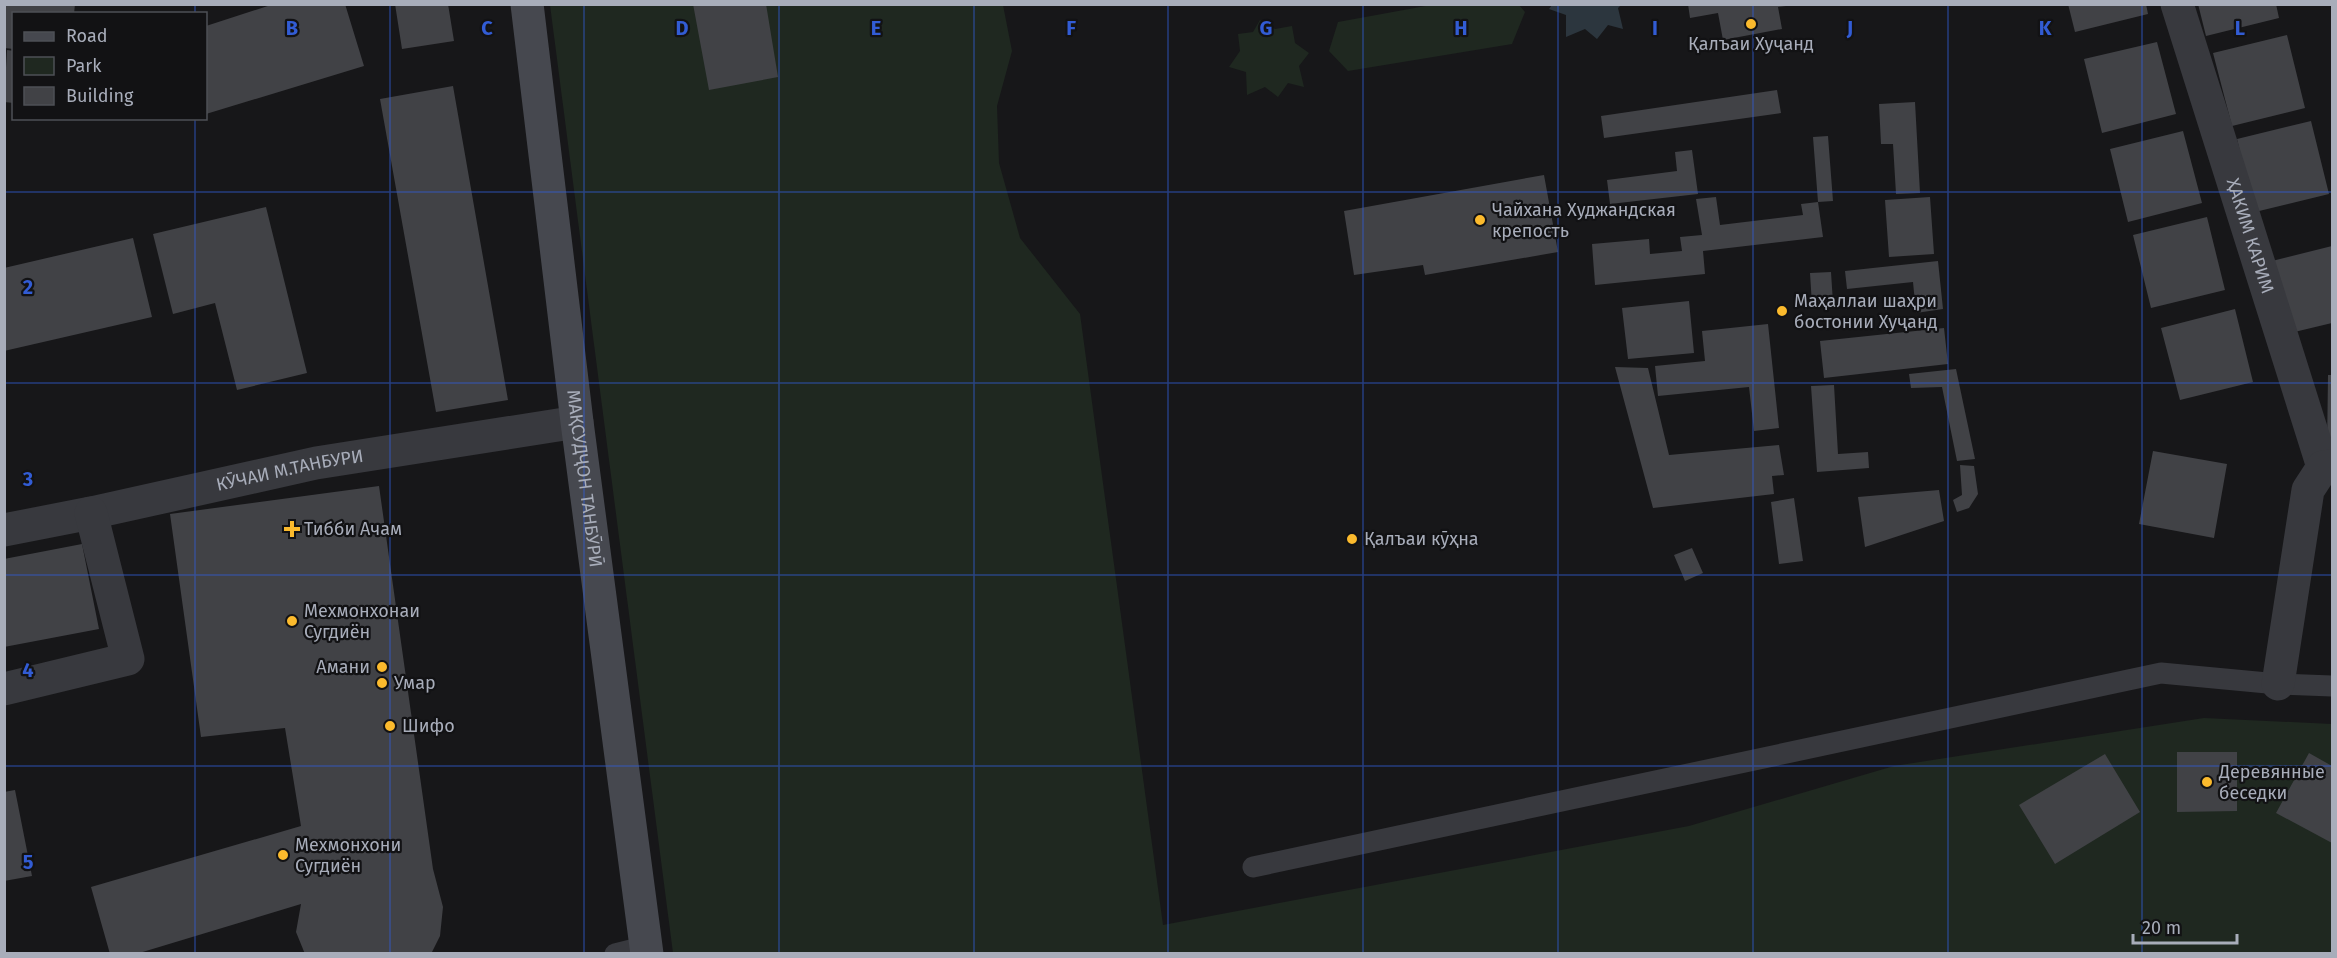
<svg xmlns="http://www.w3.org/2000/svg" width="2337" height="958" font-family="'Fira Sans',sans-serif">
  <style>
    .green { fill: #1f2820 }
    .water { fill: #2c363e }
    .building { fill: #414246 }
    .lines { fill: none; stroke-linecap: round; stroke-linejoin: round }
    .service { stroke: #38393e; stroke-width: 21 }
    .minor { stroke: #38393e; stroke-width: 33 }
    .secondary { stroke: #46484f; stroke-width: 33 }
    .grid { fill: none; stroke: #325cd4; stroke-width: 1.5; stroke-opacity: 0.55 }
    .poi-dot { fill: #fbba2d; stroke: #121214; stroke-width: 2 }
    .labels { text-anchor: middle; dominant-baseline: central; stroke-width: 4.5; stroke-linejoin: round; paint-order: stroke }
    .poi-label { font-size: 18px; fill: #a8adba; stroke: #121214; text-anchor: start }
    .street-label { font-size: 18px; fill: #a8adba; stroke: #121214 }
    .grid-label { font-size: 20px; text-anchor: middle; font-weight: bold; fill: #325cd4; stroke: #121214; stroke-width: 4.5; stroke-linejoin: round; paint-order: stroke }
  </style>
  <rect width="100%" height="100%" fill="#171719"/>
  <path class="green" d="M550,5H1003L1012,51L997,106L999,163L1020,238L1080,314L1163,925L1689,826L1894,766L2204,718L2332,724V953H673Z
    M1431,5H1519L1525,12L1512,44L1348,71L1329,51L1338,22Z
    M1260,20L1275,29L1292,26L1295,43L1309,53L1299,66L1304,87L1288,83L1278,97L1265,87L1247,95L1246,72L1229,67L1240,51L1238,34L1253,32Z"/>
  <path class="water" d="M1552,5H1621L1618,8L1623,29L1608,25L1597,39L1585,29L1566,37V15L1549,9Z"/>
  <path class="building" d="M4,4H75L74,14H14V49L4,48Z
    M274,4H345L364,66L206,114V26Z
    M395,4H448L454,41L402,49Z
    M693,4H766L778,77L709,90Z
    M1688,4H1786V6L1778,7L1782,29L1723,40L1718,13L1690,18Z
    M2068,4H2146L2148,14L2075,32Z
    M2198,4H2276L2279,18L2206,36Z
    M2287,35L2305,108L2232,126L2213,53Z
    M2157,42L2176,114L2102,133L2084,59Z
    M7,50L14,51V103L4,102Z
    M453,86L508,400L436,412L380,99Z
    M1777,90L1781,113L1604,138L1601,116Z
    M1915,102L1920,193L1896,194L1893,144H1881L1879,104Z
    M2311,121L2329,194L2255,212L2237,139Z
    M2183,131L2202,203L2128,222L2110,149Z
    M1828,136L1833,201L1818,202L1823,237L1703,251L1705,274L1595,285L1592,244L1649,239L1650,254L1682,251L1680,237L1702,235L1696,199L1716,197L1720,225L1803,215L1801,204L1818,202L1813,137Z
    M1692,150L1698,194L1610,204L1607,180L1677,171L1675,152Z
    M1544,175L1558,252L1425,275L1423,265L1354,275L1344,211Z
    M1930,197L1934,254L1889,257L1885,200Z
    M266,207L307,373L237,390L215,303L173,314L153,234Z
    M2207,217L2225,290L2151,308L2133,235Z
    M133,238L152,317L4,351V268Z
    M2332,246V323L2286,334L2268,262Z
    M1938,261L1943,309L1916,313L1913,282L1847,289L1845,271Z
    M1831,272L1833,303L1812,305L1810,273Z
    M1689,301L1694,353L1628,359L1622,308Z
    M2235,309L2253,382L2180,400L2161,328Z
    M1768,324L1779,428L1754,431L1749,387L1658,396L1655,366L1705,361L1702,331Z
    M1944,328L1948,364L1824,378L1820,341Z
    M1615,367L1648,368L1669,455L1779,445L1784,475L1772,476L1774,494L1653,508Z
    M1956,369L1975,459L1957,461L1942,387L1911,388L1909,374Z
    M2328,375H2332V450H2327Z
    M1834,385L1838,454L1868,452L1869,468L1817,472L1811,386Z
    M2153,451L2227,464L2214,538L2139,524Z
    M1960,465L1974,466L1978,494L1969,508L1957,512L1953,500L1962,495Z
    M379,486L433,869L443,907L440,936L431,954H305L296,932L301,904L136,954H110L91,887L301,826L285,728L201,737L170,514Z
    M1939,490L1944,521L1865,547L1858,497Z
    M1794,498L1803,561L1779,564L1771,502Z
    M82,544L99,629L4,647V559Z
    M1692,548L1703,573L1685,581L1674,555Z
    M2177,752H2237V811L2177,812Z
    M2309,753L2332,766V843L2276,813Z
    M2105,754L2140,812L2055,864L2019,805Z
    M15,790L32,876L4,881V792Z"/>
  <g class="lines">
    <path class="service" d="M1253,867L2161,673L2278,684L2332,686
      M615,954L647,946"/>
    <g class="minor">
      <path id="s1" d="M2177,4L2323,467"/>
      <path id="s2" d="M4,530L91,513L316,463L577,422"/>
      <path d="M2278,684L2308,490L2323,467L2332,466"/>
      <path d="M4,689L128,659L91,513"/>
    </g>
    <path class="secondary" id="s3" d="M527,4L577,422L647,954"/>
  </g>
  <path class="grid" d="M195,4V14M390,4V954M584,4V954M779,4V954M974,4V954M1168,4V954M1363,4V954M1558,4V954M1753,4V954M1948,4V954M2142,4V954M195,118V954M4,192H2332M4,383H2332M4,575H2332M4,766H2332"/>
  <g class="poi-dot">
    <circle cx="1751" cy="24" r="6"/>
    <circle cx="1480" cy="220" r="6"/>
    <circle cx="1782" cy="311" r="6"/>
    <path d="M289 520h6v6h6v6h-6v6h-6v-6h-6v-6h6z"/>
    <circle cx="1352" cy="539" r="6"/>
    <circle cx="292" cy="621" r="6"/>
    <circle cx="382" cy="667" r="6"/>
    <circle cx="382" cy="683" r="6"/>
    <circle cx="390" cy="726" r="6"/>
    <circle cx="2207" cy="782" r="6"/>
    <circle cx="283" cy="855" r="6"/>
  </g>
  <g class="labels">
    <g class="poi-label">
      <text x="1751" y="44" text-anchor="middle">Қалъаи Хуҷанд</text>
      <text x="1492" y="210">Чайхана Худжандская<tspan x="1492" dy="21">крепость</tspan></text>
      <text x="1794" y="301">Маҳаллаи шаҳри<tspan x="1794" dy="21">бостонии Хуҷанд</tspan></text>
      <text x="304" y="529">Тибби Ачам</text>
      <text x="1364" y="539">Қалъаи кӯҳна</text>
      <text x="304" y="611">Мехмонхонаи<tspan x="304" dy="21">Сугдиён</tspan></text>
      <text x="370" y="667" text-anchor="end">Амани</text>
      <text x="394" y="683">Умар</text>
      <text x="402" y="726">Шифо</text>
      <text x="2219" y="772">Деревянные<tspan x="2219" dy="21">беседки</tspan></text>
      <text x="295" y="845">Мехмонхони<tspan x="295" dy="21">Сугдиён</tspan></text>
    </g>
    <g class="street-label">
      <text stroke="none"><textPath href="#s1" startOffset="243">ҲАКИМ КАРИМ</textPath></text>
      <text stroke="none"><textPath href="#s2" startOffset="292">КӮЧАИ М.ТАНБУРИ</textPath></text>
      <text stroke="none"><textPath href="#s3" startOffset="478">МАҚСУДҶОН ТАНБӮРӢ</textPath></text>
    </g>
  </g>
  <g class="grid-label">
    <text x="292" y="35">B</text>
    <text x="487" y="35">C</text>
    <text x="682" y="35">D</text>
    <text x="876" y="35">E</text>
    <text x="1071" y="35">F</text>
    <text x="1266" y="35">G</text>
    <text x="1461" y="35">H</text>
    <text x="1655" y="35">I</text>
    <text x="1850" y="35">J</text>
    <text x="2045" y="35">K</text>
    <text x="2240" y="35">L</text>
    <text x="28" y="294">2</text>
    <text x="28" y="486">3</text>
    <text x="28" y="677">4</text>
    <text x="28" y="869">5</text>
  </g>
  <rect width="2337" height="958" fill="none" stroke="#a8adba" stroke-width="12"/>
  <rect x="12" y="12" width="195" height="108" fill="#121214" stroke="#4e5056" stroke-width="1.5"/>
  <rect x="24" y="32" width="30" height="9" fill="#46484f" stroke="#4e5056" stroke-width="1.5"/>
  <text x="66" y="42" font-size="18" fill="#a8adba">Road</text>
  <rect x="24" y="57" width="30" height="18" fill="#1f2820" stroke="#4e5056" stroke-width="1.5"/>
  <text x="66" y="72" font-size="18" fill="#a8adba">Park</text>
  <rect x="24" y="87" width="30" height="18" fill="#414246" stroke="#4e5056" stroke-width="1.5"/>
  <text x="66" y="102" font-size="18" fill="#a8adba">Building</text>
  <path d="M2133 934v9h104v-9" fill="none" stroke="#a8adba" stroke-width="3"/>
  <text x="2142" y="934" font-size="18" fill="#a8adba" stroke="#121214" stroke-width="4.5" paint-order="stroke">20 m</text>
</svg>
